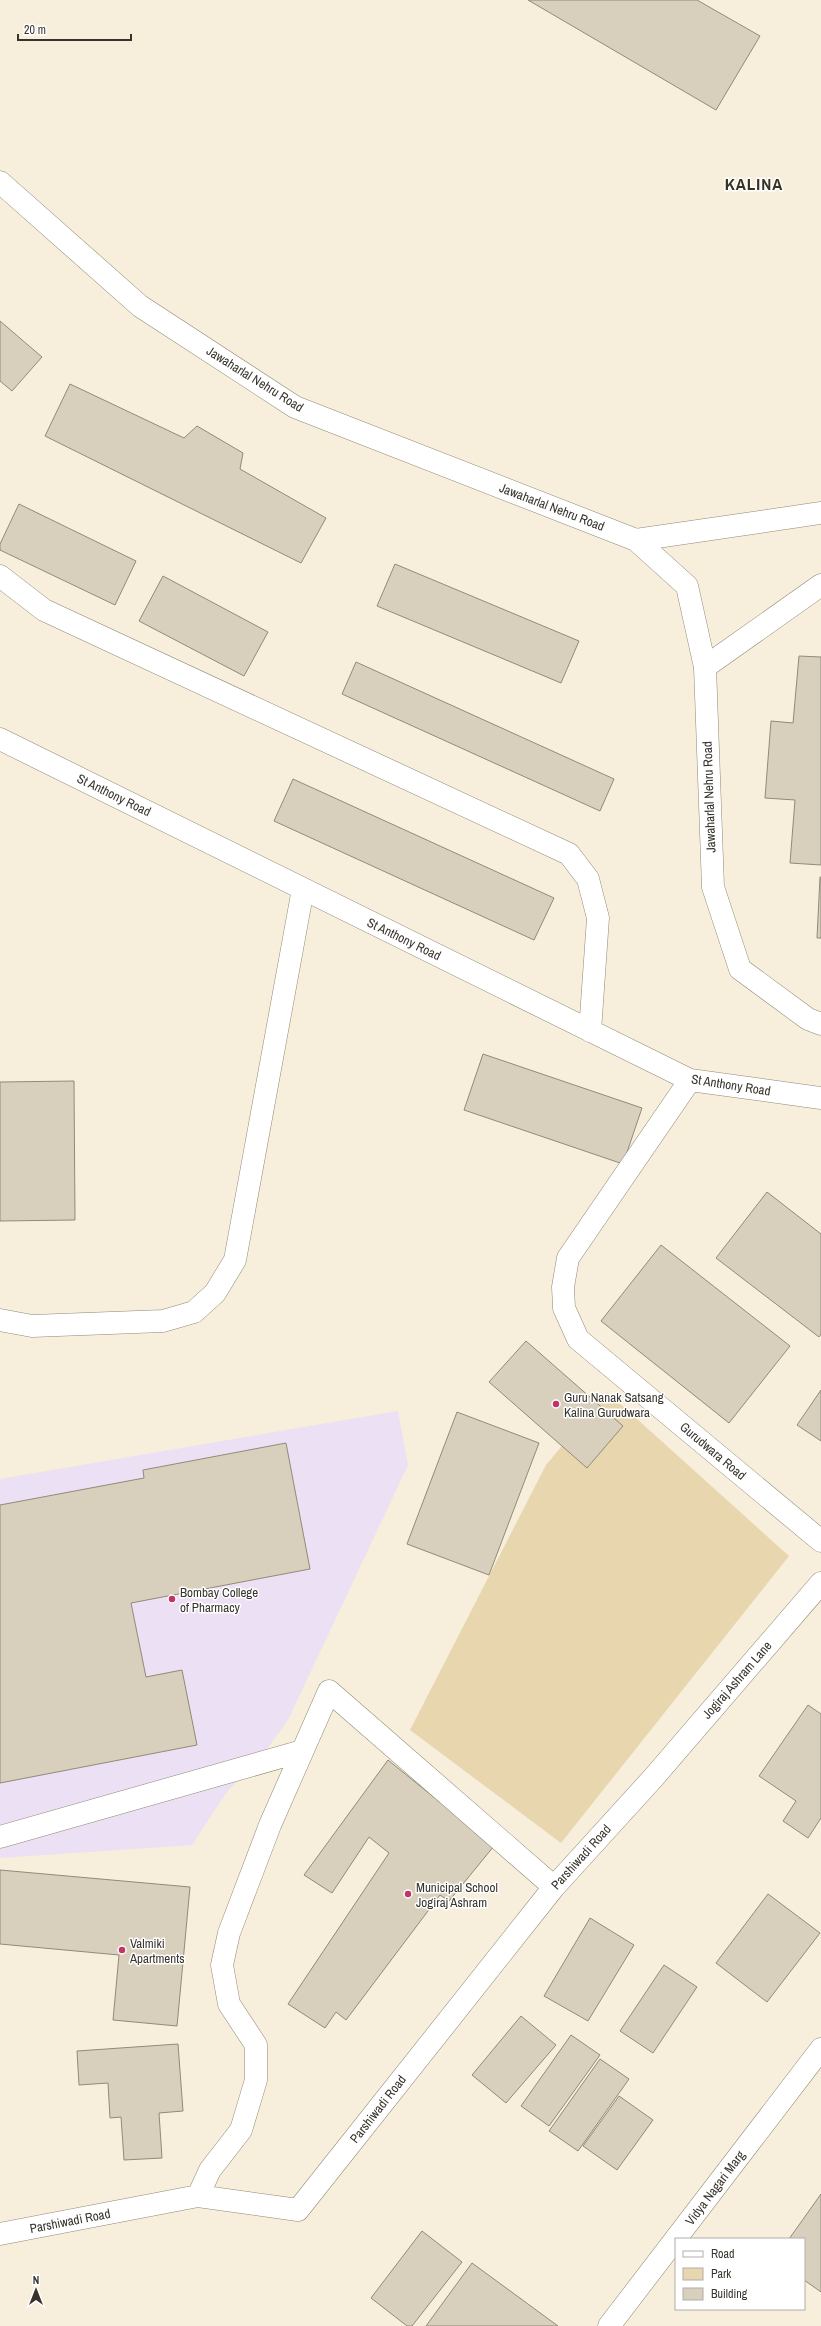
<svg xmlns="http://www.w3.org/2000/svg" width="821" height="2326" font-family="'Archivo Narrow',sans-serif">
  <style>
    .education { fill: #ece0f4 }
    .green { fill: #e8d6af }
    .building { fill: #d8d0bd; stroke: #928a78 }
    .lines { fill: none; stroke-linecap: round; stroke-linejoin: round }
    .minor-casing { stroke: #908977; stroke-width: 23 }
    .major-casing { stroke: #908977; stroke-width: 23 }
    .minor { stroke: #fff; stroke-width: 22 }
    .major { stroke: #fff; stroke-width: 22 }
    .poi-dot { fill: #c13466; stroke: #fff; stroke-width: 1.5 }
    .labels { text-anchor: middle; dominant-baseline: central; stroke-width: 3; stroke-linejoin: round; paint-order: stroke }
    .street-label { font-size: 13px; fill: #38342d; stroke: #fff }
    .poi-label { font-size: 13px; fill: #38342d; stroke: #fff; text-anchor: start }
    .district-label { font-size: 17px; font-weight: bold; letter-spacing: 1px; fill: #383222; stroke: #fff }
  </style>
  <rect width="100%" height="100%" fill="#f7eedb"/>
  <path class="education" d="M398,1411L408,1465L288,1720L267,1749L226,1793L192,1845L0,1858V1479Z"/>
  <path class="green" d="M607,1392L789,1556L561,1843L410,1730L546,1465Z"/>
  <path class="building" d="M528,0H697L760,36L716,110Z
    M0,321L42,357L12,391L0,381Z
    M70,384L184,438L197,426L243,453L240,469L326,518L301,563L45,436Z
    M19,504L136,561L115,605L0,550V544Z
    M395,564L579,641L561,683L377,606Z
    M163,576L268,632L244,676L139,621Z
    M799,656L821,657V865L790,863L795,800L765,798L771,721L793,723Z
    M356,662L614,779L600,811L342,694Z
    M293,779L554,898L534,940L274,821Z
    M820,877H821V938H817Z
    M483,1054L642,1108L623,1164L464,1110Z
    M74,1081L75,1220L0,1221V1082Z
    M767,1192L821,1234V1334L819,1337L716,1258Z
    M661,1245L790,1346L729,1423L601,1321Z
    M526,1341L623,1426L587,1468L489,1382Z
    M821,1390V1441L797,1425Z
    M457,1412L539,1443L489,1575L407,1544Z
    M286,1443L310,1569L131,1603L146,1677L182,1670L197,1745L0,1783V1505L144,1478L143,1470Z
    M808,1705L821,1714V1818L808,1838L783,1821L796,1801L759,1776Z
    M388,1760L494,1846L449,1901L440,1895L346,2020L336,2012L325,2028L288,2004L389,1853L369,1837L332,1893L304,1875Z
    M0,1870L190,1887L177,2026L113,2020L119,1955L0,1944Z
    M768,1894L820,1933L767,2002L716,1963Z
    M590,1918L634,1945L588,2021L544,1996Z
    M664,1965L697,1987L653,2053L620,2031Z
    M521,2016L556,2045L506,2103L472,2075Z
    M571,2035L600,2055L549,2126L521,2106Z
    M178,2044L183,2111L159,2113L162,2158L124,2160L121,2117L110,2118L108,2083L79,2085L77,2051Z
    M600,2059L629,2079L578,2151L549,2131Z
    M619,2096L653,2120L617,2170L583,2146Z
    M821,2194V2292L804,2280V2239H789Z
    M422,2231L462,2262L412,2326H407L371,2298Z
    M472,2263L558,2326H426Z"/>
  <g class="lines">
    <defs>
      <path id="minor" d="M636,540L821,513
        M0,576L44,610L569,854L588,879L598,918L590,1031
        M705,667L821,585
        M0,739L690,1080L821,1098
        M690,1080L568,1258L563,1287L564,1308L578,1339L821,1541
        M0,1320L32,1326L163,1321L194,1312L215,1293L235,1260L303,889
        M0,1837L302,1751
        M198,2196L210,2170L241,2130L256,2080V2045L229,2004L222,1965L229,1933L270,1825L329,1691L554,1887
        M0,2234L198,2196L298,2210L554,1887L654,1777L821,1583"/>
      <path id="major" d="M0,182L140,306L295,407L636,540L687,586L705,667L713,887L740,969L808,1019L821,1024
        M609,2326L821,2049"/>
    </defs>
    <use href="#minor" class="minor-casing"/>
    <use href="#major" class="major-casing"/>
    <use href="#minor" class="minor"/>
    <use href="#major" class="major"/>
  </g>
  <g class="poi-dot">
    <circle cx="556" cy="1404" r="4"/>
    <circle cx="172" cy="1599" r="4"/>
    <circle cx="408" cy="1894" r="4"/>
    <circle cx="122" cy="1950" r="4"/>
  </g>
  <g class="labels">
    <g class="street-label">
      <text transform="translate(255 379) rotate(32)">Jawaharlal Nehru Road</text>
      <text transform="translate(552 507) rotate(21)">Jawaharlal Nehru Road</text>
      <text transform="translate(114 795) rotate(26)">St Anthony Road</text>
      <text transform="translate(709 797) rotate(-92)">Jawaharlal Nehru Road</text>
      <text transform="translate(404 939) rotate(26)">St Anthony Road</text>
      <text transform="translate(731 1085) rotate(9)">St Anthony Road</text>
      <text transform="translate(713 1451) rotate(40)">Gurudwara Road</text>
      <text transform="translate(737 1680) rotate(-49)">Jogiraj Ashram Lane</text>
      <text transform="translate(581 1857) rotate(-48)">Parshiwadi Road</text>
      <text transform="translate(378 2109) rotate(-52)">Parshiwadi Road</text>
      <text transform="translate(715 2188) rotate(-53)">Vidya Nagari Marg</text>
      <text transform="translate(70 2221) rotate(-11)">Parshiwadi Road</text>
    </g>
    <g class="poi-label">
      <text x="564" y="1397">Guru Nanak Satsang<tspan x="564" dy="15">Kalina Gurudwara</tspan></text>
      <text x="180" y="1592">Bombay College<tspan x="180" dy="15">of Pharmacy</tspan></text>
      <text x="416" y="1887">Municipal School<tspan x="416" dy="15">Jogiraj Ashram</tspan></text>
      <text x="130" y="1943">Valmiki<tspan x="130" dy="15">Apartments</tspan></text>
    </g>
    <g class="district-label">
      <text x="754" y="183">KALINA</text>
    </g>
  </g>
  <rect x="675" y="2238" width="130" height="72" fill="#ffffff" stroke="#afaeab"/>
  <rect x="683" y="2251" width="20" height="6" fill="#ffffff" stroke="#afaeab"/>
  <text x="711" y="2258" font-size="12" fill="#38342d">Road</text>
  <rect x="683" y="2268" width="20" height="12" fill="#e8d6af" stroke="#afaeab"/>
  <text x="711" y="2278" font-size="12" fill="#38342d">Park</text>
  <rect x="683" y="2288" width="20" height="12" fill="#d8d0bd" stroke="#afaeab"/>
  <text x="711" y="2298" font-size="12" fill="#38342d">Building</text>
  <g transform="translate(36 2290)" stroke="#ffffff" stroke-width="3" paint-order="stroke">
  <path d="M0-3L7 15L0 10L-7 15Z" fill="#38342d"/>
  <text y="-6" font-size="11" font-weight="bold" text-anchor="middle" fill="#38342d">N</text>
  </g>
  <path d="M18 34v6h113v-6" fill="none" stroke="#38342d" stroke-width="2"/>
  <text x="24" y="34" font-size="12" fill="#38342d" stroke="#ffffff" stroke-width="3" paint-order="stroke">20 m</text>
</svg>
